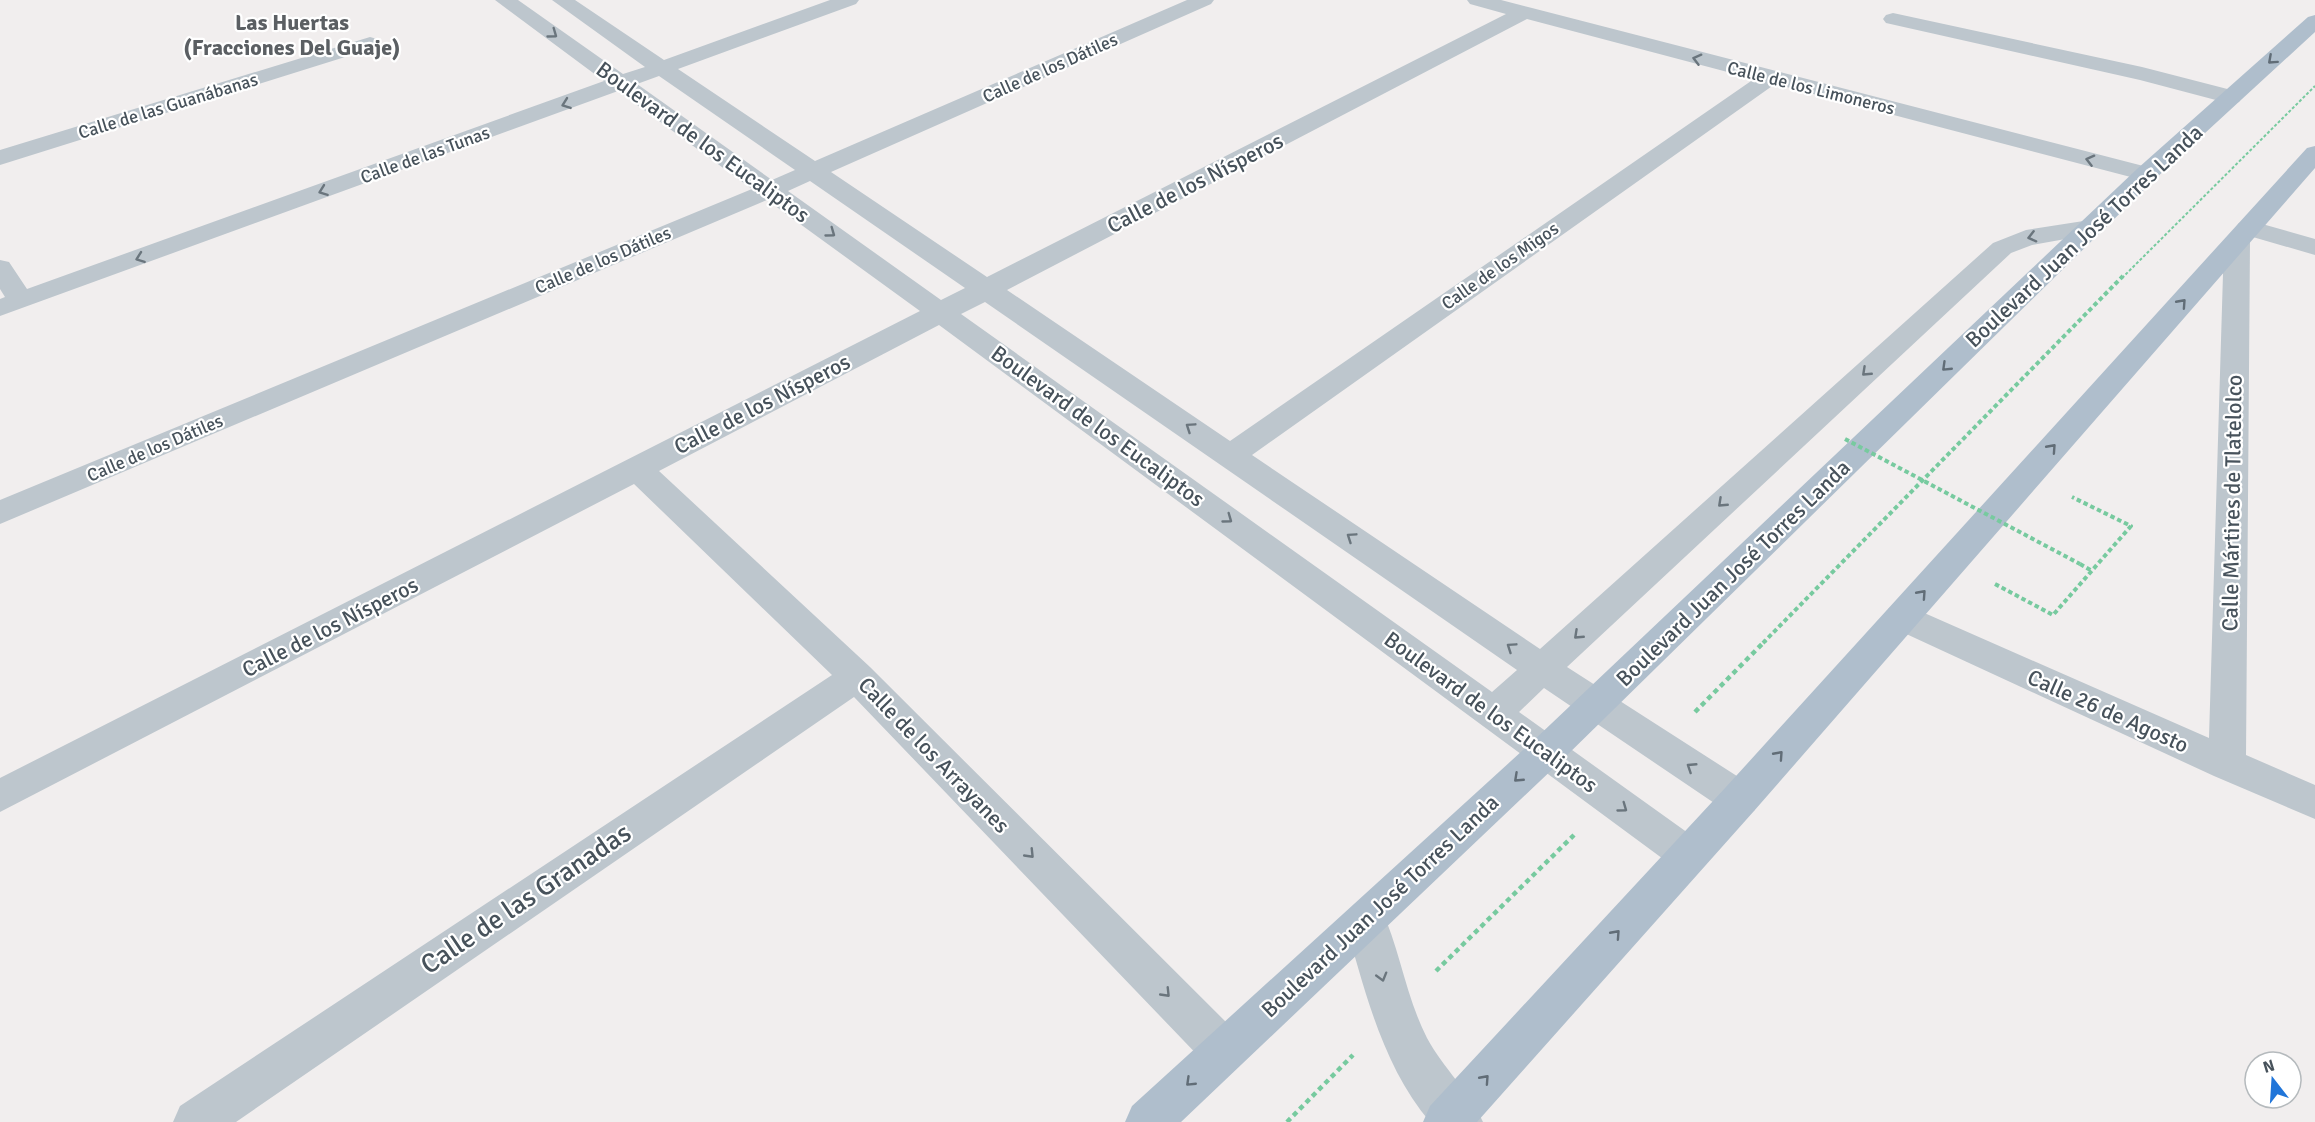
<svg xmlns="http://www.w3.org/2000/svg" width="2315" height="1122" font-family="Signika,sans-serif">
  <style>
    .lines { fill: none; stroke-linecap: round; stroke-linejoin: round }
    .path-far2 { stroke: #77ca9f; stroke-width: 2; stroke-dasharray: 3 2; stroke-linecap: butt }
    .path-far1 { stroke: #77ca9f; stroke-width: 4; stroke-dasharray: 4.5 3; stroke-linecap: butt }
    .path { stroke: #77ca9f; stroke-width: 4.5; stroke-dasharray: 5 4; stroke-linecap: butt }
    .service { fill: #bdc6cd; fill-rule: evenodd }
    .minor { fill: #bdc6cd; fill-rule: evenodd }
    .primary { fill: #afbecc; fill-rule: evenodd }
    .path-bridge { stroke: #77ca9f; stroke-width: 4; stroke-dasharray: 4.5 3; stroke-linecap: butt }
    .oneway { stroke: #6a757d }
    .oneway2 { stroke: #616d77 }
    .labels { text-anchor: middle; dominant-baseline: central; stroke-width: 4.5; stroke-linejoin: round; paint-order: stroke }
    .far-street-label { font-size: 18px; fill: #47525b; stroke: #fff }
    .far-quarter-label { font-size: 22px; font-weight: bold; fill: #5b5f63; stroke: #fff }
    .street-label { font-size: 22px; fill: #47525b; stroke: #fff }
    .near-street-label { font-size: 27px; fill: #47525b; stroke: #fff }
  </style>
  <rect width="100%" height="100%" fill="#f1eeee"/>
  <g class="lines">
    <path class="path-far2" d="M2122,278L2315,86"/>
    <path class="path-far1" d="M2080,564L2092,571
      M1995,584L2053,615L2131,526L2072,497
      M1763,643L2123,276"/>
    <path class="path" d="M1695,712L1765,641
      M1436,971L1574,835
      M1287,1122L1353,1055"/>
    <path class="service" d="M1893,13L2142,67L2239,92L2242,97L2239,102L2231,104L2140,80L1886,23L1883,19L1886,15Z
      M1366,902L1381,908C1400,950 1406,997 1427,1038C1443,1068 1470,1092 1483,1122H1430C1383,1067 1364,989 1345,921L1351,908Z"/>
    <path class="minor" d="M495,0H518L623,74L645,67L552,0H575L664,60L830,0H859L856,4L678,69L815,161L1187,0H1214L1211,4L831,172L987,277L1506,14L1470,4L1467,0H1501L1532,8L2155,169L2158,174L2155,179L2146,181L1775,84L1252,455L1540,649L1993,243L2026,230L2090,220L2099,223L2103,228L2099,233L2032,245L2011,253L1567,667L1754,787L1759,799L1754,811L1740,815L1726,811L1544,688L1519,712L1702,843L1708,855L1702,867L1688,873L1674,867L939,325L659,471L870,667L1239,1035L1245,1050L1239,1065L1223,1072L1207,1065L854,697L236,1122H173L180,1106L832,675L634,484L0,812V778L920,311L767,200L0,524V500L752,189L618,91L0,316V299L5,297L0,289V260L9,262L27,289L604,81ZM1527,19L1754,79L1230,441L1007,290ZM659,76L795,170L772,180L637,84ZM810,181L965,288L941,300L788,191ZM985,302L1517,670L1492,692L961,314Z
      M370,37L377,39L381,43L377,47L0,165V150Z
      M2248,220L2315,239V255L2239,233L2235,228L2239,223Z
      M2237,233L2246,236L2250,241L2246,755L2315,785V819L2214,776L1889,626L1884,617L1889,608L1901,604L1913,608L2209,738L2224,241L2228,236Z"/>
    <path class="primary" d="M2315,15V32L2155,179L1559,763L1181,1122H1125L1132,1106L1533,741L2137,169L2308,17Z
      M2315,146V168L1754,811L1477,1122H1423L1430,1106L1726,787L2307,148Z"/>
    <path class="path-bridge" d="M1845,439L2080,564"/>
  </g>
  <defs><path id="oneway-chevron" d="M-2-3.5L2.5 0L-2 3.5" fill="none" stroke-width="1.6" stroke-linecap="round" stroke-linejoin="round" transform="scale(1.5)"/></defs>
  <g class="oneway">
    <use href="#oneway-chevron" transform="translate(553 34) rotate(36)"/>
    <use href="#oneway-chevron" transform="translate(1697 59) rotate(-165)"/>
    <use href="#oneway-chevron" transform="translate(566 104) rotate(160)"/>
    <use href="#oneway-chevron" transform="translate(2090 160) rotate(-166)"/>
    <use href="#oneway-chevron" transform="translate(323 191) rotate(160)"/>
    <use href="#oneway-chevron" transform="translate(831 233) rotate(36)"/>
    <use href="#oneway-chevron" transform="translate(2032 237) rotate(166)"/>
    <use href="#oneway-chevron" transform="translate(140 258) rotate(160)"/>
    <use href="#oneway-chevron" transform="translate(1866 372) rotate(137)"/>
    <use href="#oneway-chevron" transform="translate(1190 427) rotate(-146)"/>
    <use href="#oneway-chevron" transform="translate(1722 503) rotate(137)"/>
    <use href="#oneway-chevron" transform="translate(1228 519) rotate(36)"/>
    <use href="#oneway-chevron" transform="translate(1351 537) rotate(-146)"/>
    <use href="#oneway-chevron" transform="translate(1578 635) rotate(137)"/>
    <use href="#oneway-chevron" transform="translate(1511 647) rotate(-146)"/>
    <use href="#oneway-chevron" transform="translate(1691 767) rotate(-147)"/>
    <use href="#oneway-chevron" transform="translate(1623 808) rotate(36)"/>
    <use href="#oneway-chevron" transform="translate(1030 854) rotate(46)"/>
    <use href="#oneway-chevron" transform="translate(1382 977) rotate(74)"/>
    <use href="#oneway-chevron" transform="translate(1166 993) rotate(46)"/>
  </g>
  <g class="oneway2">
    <use href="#oneway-chevron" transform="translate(2272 60) rotate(138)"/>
    <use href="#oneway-chevron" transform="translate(2182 303) rotate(-48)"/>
    <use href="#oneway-chevron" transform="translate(1946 367) rotate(136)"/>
    <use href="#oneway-chevron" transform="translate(2052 448) rotate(-48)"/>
    <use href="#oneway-chevron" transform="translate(1922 594) rotate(-48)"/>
    <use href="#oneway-chevron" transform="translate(1779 755) rotate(-48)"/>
    <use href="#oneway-chevron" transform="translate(1518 778) rotate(137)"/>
    <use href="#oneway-chevron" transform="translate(1616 934) rotate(-48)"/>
    <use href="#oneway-chevron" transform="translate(1485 1079) rotate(-48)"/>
    <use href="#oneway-chevron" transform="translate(1190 1082) rotate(136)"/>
  </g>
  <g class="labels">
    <g class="far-street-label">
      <text transform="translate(1050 68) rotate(-24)">Calle de los Dátiles</text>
      <text transform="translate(1811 88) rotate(14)">Calle de los Limoneros</text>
      <text transform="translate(168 106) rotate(-17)">Calle de las Guanábanas</text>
      <text transform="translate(425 155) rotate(-20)">Calle de las Tunas</text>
      <text transform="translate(603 260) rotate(-23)">Calle de los Dátiles</text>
      <text transform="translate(1500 266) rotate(-35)">Calle de los Migos</text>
      <text transform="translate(155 448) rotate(-23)">Calle de los Dátiles</text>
    </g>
    <g class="far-quarter-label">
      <text x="292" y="22">Las Huertas<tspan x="292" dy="25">(Fracciones Del Guaje)</tspan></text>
    </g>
    <g class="street-label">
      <text transform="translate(703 142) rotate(36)">Boulevard de los Eucaliptos</text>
      <text transform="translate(1195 183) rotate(-27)">Calle de los Nísperos</text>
      <text transform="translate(2084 236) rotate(-43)">Boulevard Juan José Torres Landa</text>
      <text transform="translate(762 404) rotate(-27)">Calle de los Nísperos</text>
      <text transform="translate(1098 426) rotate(36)">Boulevard de los Eucaliptos</text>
      <text transform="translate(2232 503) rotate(-89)">Calle Mártires de Tlatelolco</text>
      <text transform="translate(1733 573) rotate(-44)">Boulevard Juan José Torres Landa</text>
      <text transform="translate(330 627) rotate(-27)">Calle de los Nísperos</text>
      <text transform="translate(2108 711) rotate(24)">Calle 26 de Agosto</text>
      <text transform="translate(1491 712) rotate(36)">Boulevard de los Eucaliptos</text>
      <text transform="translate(934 755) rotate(46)">Calle de los Arrayanes</text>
      <text transform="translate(1380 906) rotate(-43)">Boulevard Juan José Torres Landa</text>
    </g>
    <g class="near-street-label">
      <text transform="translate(526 899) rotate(-34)">Calle de las Granadas</text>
    </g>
  </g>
  <g transform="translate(2273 1080) rotate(343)"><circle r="28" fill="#ffffff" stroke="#b5babd" stroke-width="1.5"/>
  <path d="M0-4.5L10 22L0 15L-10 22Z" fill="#2075d9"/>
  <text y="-9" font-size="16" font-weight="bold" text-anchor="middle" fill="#47525b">N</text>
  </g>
</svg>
